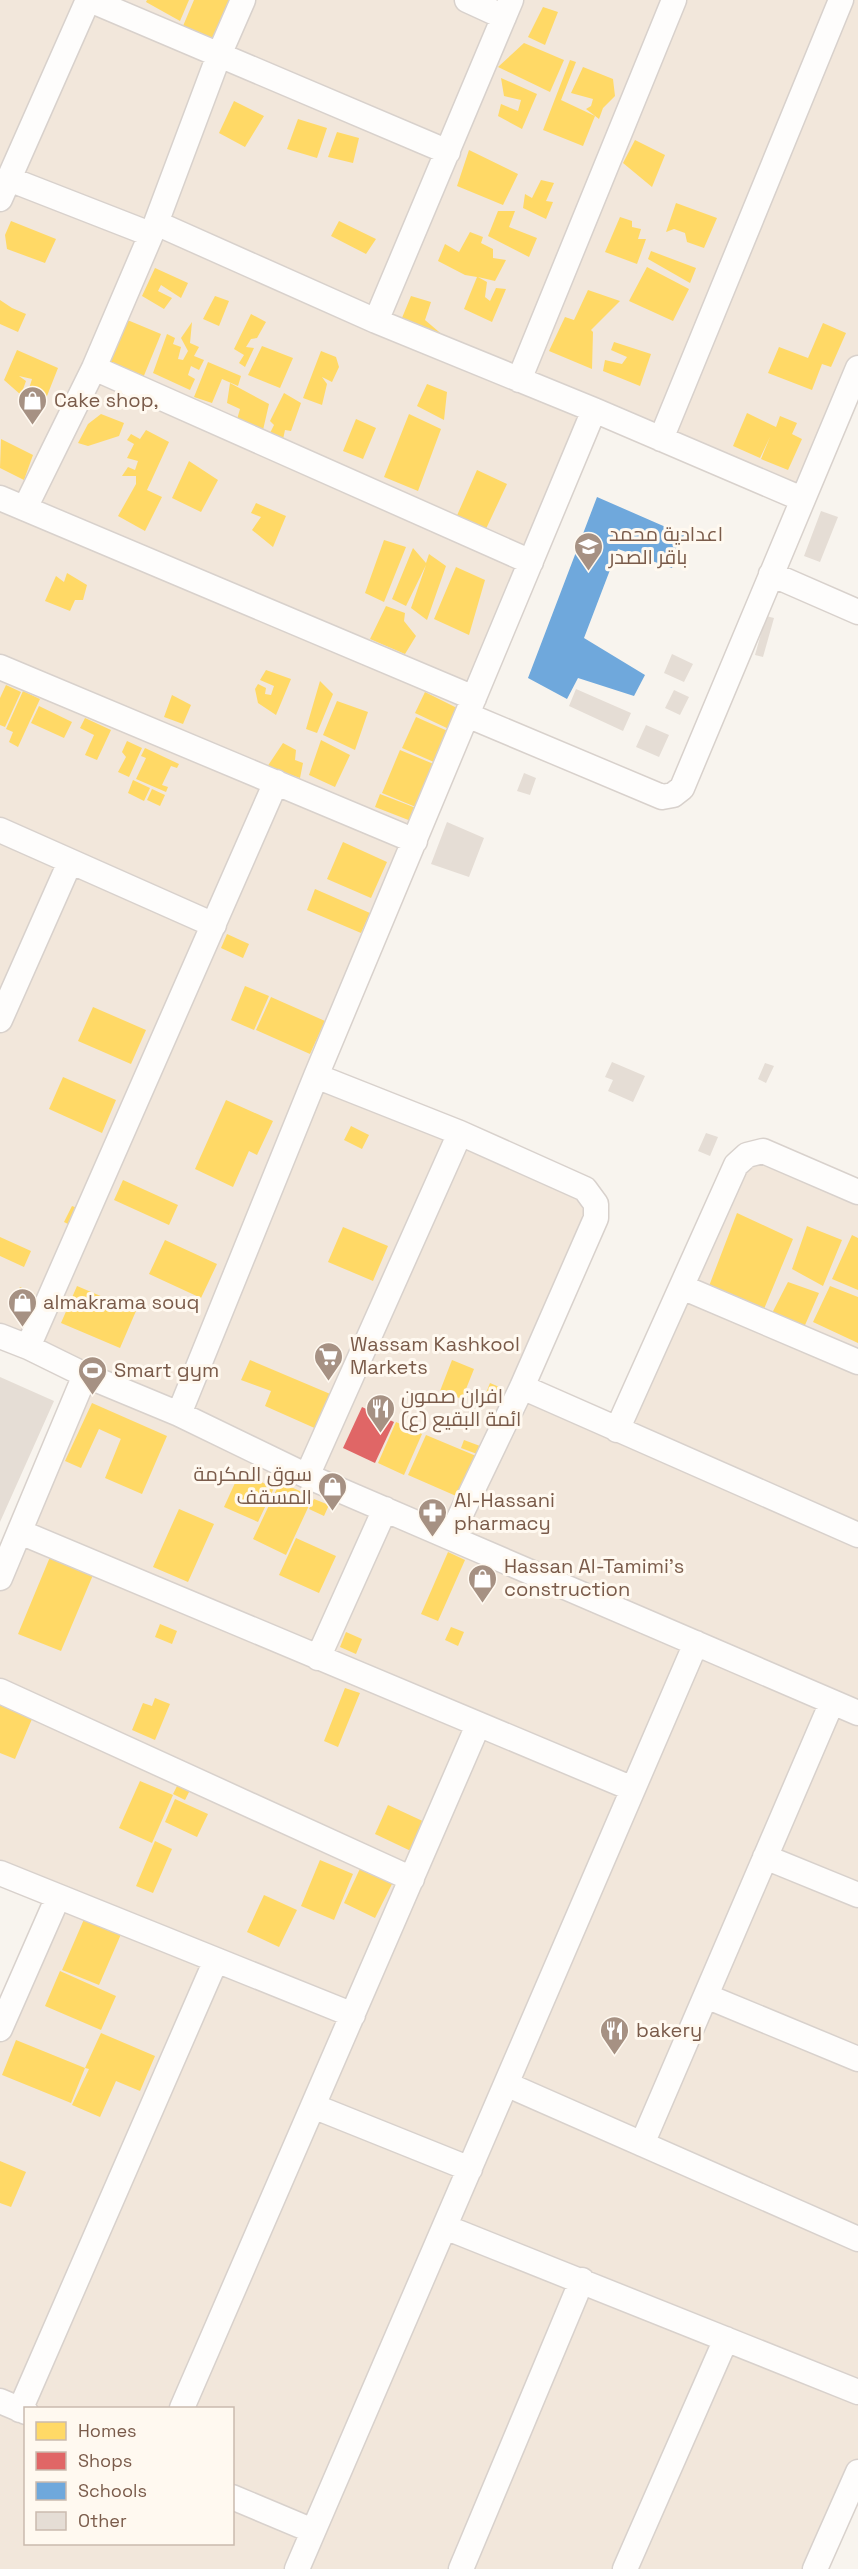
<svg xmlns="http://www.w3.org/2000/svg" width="858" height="2569" font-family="'Space Grotesk',Cairo,sans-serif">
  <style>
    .residential { fill: #f2e7db; fill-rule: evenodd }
    .homes { fill: #ffd966 }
    .shops { fill: #e06666 }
    .schools { fill: #6fa8dc }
    .building { fill: #e5ddd5 }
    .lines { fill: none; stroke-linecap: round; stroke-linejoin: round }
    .minor-casing { stroke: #d8d1cc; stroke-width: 27 }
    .minor { stroke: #fefdfc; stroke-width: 24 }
    .labels { text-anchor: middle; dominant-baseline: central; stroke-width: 6; stroke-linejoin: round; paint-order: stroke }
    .poi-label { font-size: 20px; fill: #7a5b4a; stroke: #fff9f0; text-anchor: start }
  </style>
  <rect width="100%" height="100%" fill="#f8f4ee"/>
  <path class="residential" d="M0,0H858V368L802,499L595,410L317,1076L596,1204L522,1386L616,1430L747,1155L858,1197V2464L813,2569H0V2029L58,1897L0,1873V1575L85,1376L0,1341ZM26,2408H232V2544H26Z"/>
  <path class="homes" d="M147,0H189L180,21L146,2Z
    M194,0H231L215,41L183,26Z
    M543,7L558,12L545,45L528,37Z
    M524,43L564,60L550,92L498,67Z
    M570,60L576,62L561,100L595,116L583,146L543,130Z
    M583,67L613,79L615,96L603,108L599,119L586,109L591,106L593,99L571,93Z
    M501,78L537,94L522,129L498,116L501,104L518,111L521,100L504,96Z
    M234,101L264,116L245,147L219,133Z
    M298,119L327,128L317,158L287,149Z
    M337,132L359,138L353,163L328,157Z
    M635,140L665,155L652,187L623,163Z
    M469,150L518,174L503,205L457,186Z
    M541,180L554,183L546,201L553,202L546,219L523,208L525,194L532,198Z
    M676,203L717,218L704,248L687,242L685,233L674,229L666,232Z
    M498,211H515L509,227L537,238L529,257L488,236Z
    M620,217L632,221V227L641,229L638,239H646L637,264L605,252Z
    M11,221L56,239L45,263L7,249L5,235Z
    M339,221L376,239L366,254L331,236Z
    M470,232L483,237L481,243L493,249V258L506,260L495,281L478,277L487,282L485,297L490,301L496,288L506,289L492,322L464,309L477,277L465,275L438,261L445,244L459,252Z
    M651,251L696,268L690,283L648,259Z
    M647,267L689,289L673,321L629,301Z
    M155,268L188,283L181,298L161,285L158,291L172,298L164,309L142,296Z
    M588,290L620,301L591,330L593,332L592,369L549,351L565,317L574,320Z
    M215,296L229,301L219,326L203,319Z
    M411,296L431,302L425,320L445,337L397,330Z
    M0,300L12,308L26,314L18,332L0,324Z
    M251,314L266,322L257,338L251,339L246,347L254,348L245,367L239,363L244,355L234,349Z
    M125,319L161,334L143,378L107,362Z
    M192,322L190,343L199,347L194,356L204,360L199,370L191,366L188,375L195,379L190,390L153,373L167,334L175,338L173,344L181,347L178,359L183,360L188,351L181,338Z
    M823,323L846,333L831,367L822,364L812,390L768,373L779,347L808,358Z
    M614,342L651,354L640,386L603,371L605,360L622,364L627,357L611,350Z
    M262,346L293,358L280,388L248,375Z
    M17,350L58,368L45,401L27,395L32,379L19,376L26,381L21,395L4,380Z
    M321,351L336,357L339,367L332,382L322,377L327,384L322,405L303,398Z
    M208,362L241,376L238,386L222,379L212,403L194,397Z
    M230,383L269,404L263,430L236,423L240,409L227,403Z
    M427,384L447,392L444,420L417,406Z
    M284,393L301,403L291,431L285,430L282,444L267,439L274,425L270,421Z
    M747,413L776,427L780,416L797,423L792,434L802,439L788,470L761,459L770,437L760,458L733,446Z
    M101,414L124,423L119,436L88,446L78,443L88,424Z
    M409,414L441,429L418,491L384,477Z
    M356,419L376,428L363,459L343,451Z
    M146,430L169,442L147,490L162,497L145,531L118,516L136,484V476H122L128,467L135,470L138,461L127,458L134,444L127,440L131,434L140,439Z
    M1,439L33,455L24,480L0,468Z
    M189,461L218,480L201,512L172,498Z
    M477,470L507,484L485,531L455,520Z
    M256,503L286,516L273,547L252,530L261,517L251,513Z
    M384,540L406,547L384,602L365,593Z
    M413,548L426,563L429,554L446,566L427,620L411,608L426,565L406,606L392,599Z
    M456,567L485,580L469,635L434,619Z
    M67,573L87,585L83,600H75L70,611L45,601L56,576L64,582Z
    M386,606L405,613L404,621L416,636L405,654L370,639Z
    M266,670L291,679L276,715L258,703L255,689L258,684L266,688L265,694L271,695L274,686L260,680Z
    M320,681L333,694L317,733L306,729Z
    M6,685L21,692L5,727L0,725V698Z
    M23,691L40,699L18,747L9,742L13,732L6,729Z
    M425,692L461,710L451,730L415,713Z
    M172,695L191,705L183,724L164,717Z
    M337,701L368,712L355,750L323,735Z
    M39,706L72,722L64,738L31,723Z
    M416,717L450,732L436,763L402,748Z
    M85,718L111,730L97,760L85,755L94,735L80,728Z
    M321,740L350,755L335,787L309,775Z
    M127,741L142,748L129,777L118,772L126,757L122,752Z
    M283,743L296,750L295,760L303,763L300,778L267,767Z
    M145,748L179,764L177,768L171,766L162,785L168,787L166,792L136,779L146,758L141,756Z
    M400,750L436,765L418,808L382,793Z
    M133,780L150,788L144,801L128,793Z
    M152,789L165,795L160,806L147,800Z
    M380,794L416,808L411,821L375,807Z
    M343,842L387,862L371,898L327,879Z
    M315,889L370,913L361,933L307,910Z
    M227,934L249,944L243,958L221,948Z
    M245,986L269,996L254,1030L231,1020Z
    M271,997L325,1021L310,1054L256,1030Z
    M93,1007L146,1030L131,1064L78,1041Z
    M63,1077L116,1100L102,1133L49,1109Z
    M226,1100L273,1121L257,1155L249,1151L233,1187L195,1169Z
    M351,1126L369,1135L362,1149L344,1140Z
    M123,1180L178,1205L169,1225L114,1200Z
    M72,1206L80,1209L72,1226L64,1222Z
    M737,1213L793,1239L764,1309L709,1286Z
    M807,1226L842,1240L823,1286L792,1269Z
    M343,1227L388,1246L373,1281L328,1262Z
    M852,1235L858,1238V1290L832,1279Z
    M0,1237L31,1251L24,1267L0,1256Z
    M165,1240L217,1264L201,1298L149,1274Z
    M788,1282L819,1293L802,1332L770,1317Z
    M77,1286L136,1311L120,1348L61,1323Z
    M830,1286L858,1297V1343L813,1322Z
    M20,1287L35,1294L26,1314L11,1307Z
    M250,1360L335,1396L319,1430L265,1406L271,1391L241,1380Z
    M452,1360L474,1369L462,1399L440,1391Z
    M490,1383L504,1389L498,1404L484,1398Z
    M92,1403L167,1436L142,1494L105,1478L124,1431L121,1439L99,1429L81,1468L65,1461Z
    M396,1422L422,1434L404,1475L378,1463Z
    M426,1435L481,1458L463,1499L408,1475Z
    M464,1440L480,1446L477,1454L461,1448Z
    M240,1472L274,1488L258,1522L224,1507Z
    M280,1482L313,1497L286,1555L253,1539Z
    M314,1499L329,1505L324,1516L309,1509Z
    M179,1509L214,1524L188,1582L153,1567Z
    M296,1538L336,1556L319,1593L279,1575Z
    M448,1552L465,1560L438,1621L421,1614Z
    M50,1557L93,1575L61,1651L18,1634Z
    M160,1624L177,1631L172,1644L155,1637Z
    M451,1627L464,1632L458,1646L445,1640Z
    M346,1632L362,1639L356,1654L340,1647Z
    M345,1688L360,1693L338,1747L324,1741Z
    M155,1698L170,1704L155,1740L132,1730L143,1703L152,1706Z
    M0,1705L32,1719L15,1759L0,1753Z
    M180,1780L192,1786L185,1800L173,1794Z
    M140,1781L173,1795L152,1843L119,1828Z
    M175,1799L208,1814L197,1837L165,1822Z
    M388,1805L427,1823L413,1852L375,1834Z
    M155,1841L172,1849L153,1893L136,1886Z
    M320,1860L353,1874L334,1920L301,1906Z
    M364,1860L396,1876L375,1918L344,1903Z
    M264,1895L297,1910L279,1947L247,1932Z
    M85,1917L122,1932L99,1985L62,1970Z
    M60,1971L116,1996L101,2030L45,2006Z
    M101,2033L155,2056L140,2091L116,2081L100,2117L72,2105L89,2069L85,2068Z
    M16,2040L85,2068L71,2103L2,2075Z
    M0,2161L26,2172L11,2207L0,2203Z"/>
  <path class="shops" d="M362,1407L394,1422L375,1463L343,1448Z"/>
  <path class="schools" d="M597,497L684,535L672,568L618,549L584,638L645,675L634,696L578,678L567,699L528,678Z"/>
  <path class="building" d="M821,511L838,517L820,562L804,556Z
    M766,616L774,618L763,657L755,655Z
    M672,654L693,664L684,682L664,673Z
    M576,689L631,713L623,731L569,706Z
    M674,690L689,697L680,715L665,708Z
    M646,725L669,735L659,757L636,747Z
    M524,773L536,778L530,795L517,791Z
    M447,822L484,838L469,877L431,864Z
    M612,1062L645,1076L633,1102L608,1091L613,1080L605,1077Z
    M765,1063L774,1066L766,1083L758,1079Z
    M706,1133L718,1137L710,1156L698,1151Z
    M0,1377L54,1401L0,1522Z"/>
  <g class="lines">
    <defs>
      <path id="minor" d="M90,0L448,152
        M467,0L504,17
        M9,179L150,234
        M0,199L88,0
        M156,223L219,55L243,0
        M376,321L511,0
        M94,368L531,562
        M519,380L674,0
        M661,439L841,0
        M0,498L474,698
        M25,508L94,368L156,223L376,321L594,410L802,499
        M771,574L858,612
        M0,667L415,841
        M467,715L662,797L673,795L682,788L858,368
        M0,830L214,925
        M0,1020L70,862
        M316,1076L460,1133L585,1189L596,1204V1218L522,1387L450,1537
        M682,1287L858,1362
        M0,1336L28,1347L85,1375L179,1414L307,1476L858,1713
        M28,1347L276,782
        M522,1387L858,1535
        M179,1414L316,1076L594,410
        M617,1430L736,1165L747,1155L763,1151L858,1192
        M307,1476L460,1133
        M20,1532L633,1789
        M0,1578L85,1375
        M318,1658L385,1509
        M0,1691L412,1879
        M765,1857L858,1895
        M0,1873L353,2015
        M706,1996L858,2059
        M0,2029L58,1897
        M506,2084L858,2239
        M313,2106L470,2169
        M642,2144L832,1702
        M445,2227L858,2392
        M0,2401L26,2412
        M182,2408L478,1725
        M20,2410L216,1960
        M232,2497L313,2531
        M297,2569L696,1643
        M461,2569L582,2280
        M625,2569L726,2339
        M815,2569L858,2472"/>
    </defs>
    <use href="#minor" class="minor-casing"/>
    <use href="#minor" class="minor"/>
  </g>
  <defs>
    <symbol id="shop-pin" viewBox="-11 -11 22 30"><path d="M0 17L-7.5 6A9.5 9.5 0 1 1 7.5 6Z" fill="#a69183" stroke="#fff9f0"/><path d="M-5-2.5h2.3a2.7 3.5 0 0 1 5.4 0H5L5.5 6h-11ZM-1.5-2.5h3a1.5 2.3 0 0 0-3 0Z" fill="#fff"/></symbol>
    <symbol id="school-pin" viewBox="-11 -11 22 30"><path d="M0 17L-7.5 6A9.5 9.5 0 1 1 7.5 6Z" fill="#a69183" stroke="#fff9f0"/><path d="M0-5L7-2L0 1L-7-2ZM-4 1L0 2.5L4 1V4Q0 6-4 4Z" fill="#fff"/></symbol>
    <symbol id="supermarket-pin" viewBox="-11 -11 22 30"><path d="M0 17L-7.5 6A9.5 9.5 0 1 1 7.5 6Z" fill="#a69183" stroke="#fff9f0"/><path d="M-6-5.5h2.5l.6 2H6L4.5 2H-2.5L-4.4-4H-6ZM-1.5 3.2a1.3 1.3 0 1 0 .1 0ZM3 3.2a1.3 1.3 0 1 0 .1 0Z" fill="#fff"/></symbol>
    <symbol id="stadium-pin" viewBox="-11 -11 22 30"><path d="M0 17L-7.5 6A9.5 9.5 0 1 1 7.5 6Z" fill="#a69183" stroke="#fff9f0"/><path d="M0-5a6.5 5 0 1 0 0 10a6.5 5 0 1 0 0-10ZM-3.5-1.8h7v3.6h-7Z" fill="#fff"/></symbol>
    <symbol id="restaurant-pin" viewBox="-11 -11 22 30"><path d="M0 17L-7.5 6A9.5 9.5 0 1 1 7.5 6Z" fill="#a69183" stroke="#fff9f0"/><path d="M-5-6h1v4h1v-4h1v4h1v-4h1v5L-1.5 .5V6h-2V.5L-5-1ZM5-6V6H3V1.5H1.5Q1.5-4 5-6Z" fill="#fff"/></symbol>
    <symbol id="pharmacy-pin" viewBox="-11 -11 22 30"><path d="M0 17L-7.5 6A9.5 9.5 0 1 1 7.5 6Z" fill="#a69183" stroke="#fff9f0"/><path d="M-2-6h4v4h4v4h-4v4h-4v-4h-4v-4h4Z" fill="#fff"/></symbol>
  </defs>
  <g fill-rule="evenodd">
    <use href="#shop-pin" x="16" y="384" width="33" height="45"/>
    <use href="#school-pin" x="572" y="530" width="33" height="45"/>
    <use href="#shop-pin" x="6" y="1286" width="33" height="45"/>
    <use href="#supermarket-pin" x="312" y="1340" width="33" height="45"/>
    <use href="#stadium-pin" x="76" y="1354" width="33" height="45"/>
    <use href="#restaurant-pin" x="364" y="1392" width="33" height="45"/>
    <use href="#shop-pin" x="316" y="1470" width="33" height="45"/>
    <use href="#pharmacy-pin" x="416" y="1496" width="33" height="45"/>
    <use href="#shop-pin" x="466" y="1562" width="33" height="45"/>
    <use href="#restaurant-pin" x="598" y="2014" width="33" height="45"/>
  </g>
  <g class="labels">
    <g class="poi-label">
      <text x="54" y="400">Cake shop,</text>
      <text x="609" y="534">اعدادية محمد<tspan x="609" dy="23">باقر الصدر</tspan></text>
      <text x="43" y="1302">almakrama souq</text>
      <text x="350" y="1344">Wassam Kashkool<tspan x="350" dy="23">Markets</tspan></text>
      <text x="114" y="1370">Smart gym</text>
      <text x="401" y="1396">افران صمون<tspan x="401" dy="23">ائمة البقيع (ع)</tspan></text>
      <text x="312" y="1474" text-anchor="end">سوق المكرمة<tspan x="312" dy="23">المسقف</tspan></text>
      <text x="454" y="1500">Al-Hassani<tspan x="454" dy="23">pharmacy</tspan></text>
      <text x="504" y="1566">Hassan Al-Tamimi's<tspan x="504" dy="23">construction</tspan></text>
      <text x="636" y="2030">bakery</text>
    </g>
  </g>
  <rect x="24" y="2407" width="210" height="138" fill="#fff9f0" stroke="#cabaae" stroke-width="1.5"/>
  <rect x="36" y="2422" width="30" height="18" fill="#ffd966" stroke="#cabaae" stroke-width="1.5"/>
  <text x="78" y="2437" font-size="18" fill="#7a5b4a">Homes</text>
  <rect x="36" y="2452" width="30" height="18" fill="#e06666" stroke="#cabaae" stroke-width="1.5"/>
  <text x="78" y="2467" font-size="18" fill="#7a5b4a">Shops</text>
  <rect x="36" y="2482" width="30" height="18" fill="#6fa8dc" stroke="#cabaae" stroke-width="1.5"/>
  <text x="78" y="2497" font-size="18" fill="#7a5b4a">Schools</text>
  <rect x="36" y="2512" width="30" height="18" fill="#e5ddd5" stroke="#cabaae" stroke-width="1.5"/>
  <text x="78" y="2527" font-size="18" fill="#7a5b4a">Other</text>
</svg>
